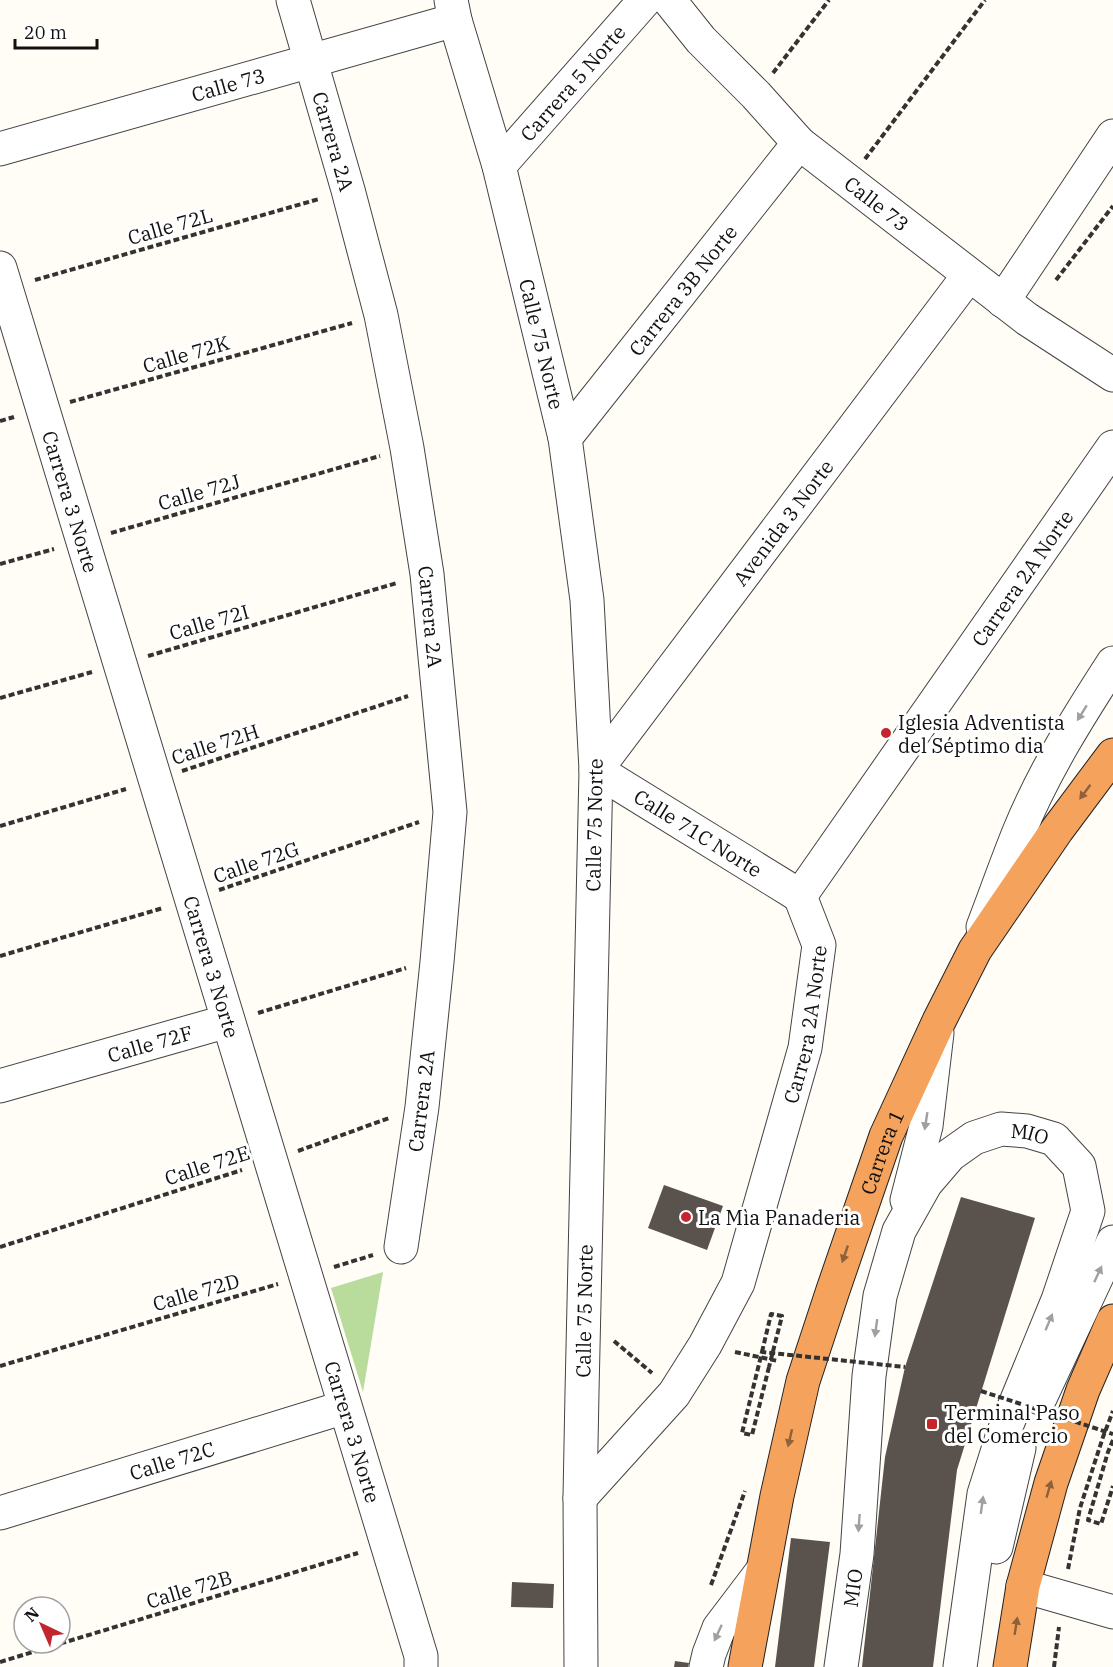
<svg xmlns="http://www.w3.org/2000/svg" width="1113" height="1667" font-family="'IBM Plex Serif',serif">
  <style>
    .forest { fill: #b9dc9c }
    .building { fill: #5a524d }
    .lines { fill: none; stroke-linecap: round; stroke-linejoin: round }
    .minor-casing { stroke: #444; stroke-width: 35 }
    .highway-casing { stroke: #222; stroke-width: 35 }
    .path { stroke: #333; stroke-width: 4; stroke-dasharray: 6 3; stroke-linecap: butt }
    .minor { stroke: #fff; stroke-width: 33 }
    .highway { stroke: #f5a25d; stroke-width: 33 }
    .path-bridge { stroke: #333; stroke-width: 4; stroke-dasharray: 6 3; stroke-linecap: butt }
    .oneway { fill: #a0a0a0 }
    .oneway2 { fill: #8e613b }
    .poi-dot { fill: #c4262e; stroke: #fff; stroke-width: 2 }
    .labels { text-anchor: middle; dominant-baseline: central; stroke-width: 6; stroke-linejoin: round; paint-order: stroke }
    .street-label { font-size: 20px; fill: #111; stroke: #fff }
    .poi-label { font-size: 20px; fill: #111; stroke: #fff; text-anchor: start }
  </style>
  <rect width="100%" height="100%" fill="#fffdf5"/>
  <path class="forest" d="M383,1272L363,1392L331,1288Z"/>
  <path class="building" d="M664,1185L723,1206L707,1250L648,1228Z
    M961,1197L1035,1218L957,1470L933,1667H862L885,1457L905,1367Z
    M791,1538L830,1542L814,1667H775Z
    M512,1582L554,1584L553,1608L511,1607Z
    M675,1661L689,1663L688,1667H674Z"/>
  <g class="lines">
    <defs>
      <g id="minor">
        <path id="s1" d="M293,0L348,190L381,315L407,448L427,574L450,812L437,962L422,1107L401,1247"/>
        <path id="s2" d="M451,0L455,20L499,166L565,438L587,600L596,770L582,1392L580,1498L581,1667"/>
        <path id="s3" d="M669,0L701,40L756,95L799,143L1027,319L1113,375"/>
        <path id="s4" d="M0,149L455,20"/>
        <path id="s5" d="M499,166L645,0"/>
        <path id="s6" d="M0,268L421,1656V1667"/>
        <path d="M1003,301L1113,136"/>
        <path id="s7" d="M565,438L799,143"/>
        <path id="s8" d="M800,896L596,770L969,275"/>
        <path id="s9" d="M800,896L1113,447"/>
        <path d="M983,927C995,896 1006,864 1019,832C1043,773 1078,717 1113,663"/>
        <path id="s10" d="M0,1086L228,1021"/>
        <path d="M907,1200L926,1126L937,1033"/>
        <path d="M1040,1398L1113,1242"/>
        <path id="s11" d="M580,1498L674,1394L705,1345L738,1283L805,1048L819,945L800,896"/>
        <path id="s12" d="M0,1513L345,1407"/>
        <path d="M996,1547L1019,1448"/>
        <path d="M1023,1586L1113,1612"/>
        <path d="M706,1667L709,1654L719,1628L763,1570"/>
        <path id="s13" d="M841,1667L857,1554L869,1376L880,1296L899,1231L926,1183L950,1155L974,1138L1001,1129L1027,1131L1054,1139L1079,1166L1088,1211L1058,1300L1003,1434L984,1494L960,1667"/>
      </g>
      <g id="highway">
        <path id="s14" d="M745,1667L777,1496L803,1381L833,1290L886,1136L939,1021L975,950L1057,830L1113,755"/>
        <path d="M1010,1667L1023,1586L1051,1483L1083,1390L1113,1321"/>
      </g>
    </defs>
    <use href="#minor" class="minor-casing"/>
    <use href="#highway" class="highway-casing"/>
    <path class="path" d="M773,73L829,0
      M865,159L985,0
      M35,280L319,199
      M1056,280L1113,206
      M70,402L352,323
      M0,421L14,417
      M111,533L380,456
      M0,564L54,549
      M148,656L397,583
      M0,698L92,672
      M182,771L408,696
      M0,826L126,789
      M219,890L419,822
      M0,956L163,908
      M258,1013L406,968
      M298,1151L389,1118
      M0,1247L242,1170
      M334,1267L373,1255
      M614,1341L652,1373
      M735,1352L778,1361
      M762,1352L771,1314L782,1316L769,1367
      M0,1366L278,1284
      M1113,1440L1108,1452L1088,1520L1101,1524L1113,1486
      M1068,1569L1080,1508L1103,1437L1113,1411
      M711,1585L745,1491
      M0,1662L358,1553
      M1054,1667L1059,1627"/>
    <use href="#minor" class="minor"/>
    <use href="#highway" class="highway"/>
    <path class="path-bridge" d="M769,1367L752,1435L742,1433L762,1352L905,1367
      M981,1391L1113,1434"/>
  </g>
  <defs><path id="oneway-solid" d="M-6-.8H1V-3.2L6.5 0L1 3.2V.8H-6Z" transform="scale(1.5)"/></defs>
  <g class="oneway">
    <use href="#oneway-solid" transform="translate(1082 713) rotate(122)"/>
    <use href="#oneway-solid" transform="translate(926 1121) rotate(99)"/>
    <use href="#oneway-solid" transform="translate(1098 1274) rotate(-65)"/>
    <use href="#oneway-solid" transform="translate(1049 1322) rotate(-67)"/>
    <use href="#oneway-solid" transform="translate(876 1328) rotate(98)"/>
    <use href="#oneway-solid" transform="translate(982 1505) rotate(-82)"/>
    <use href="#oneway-solid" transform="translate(859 1523) rotate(94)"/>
    <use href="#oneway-solid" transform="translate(718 1633) rotate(115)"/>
  </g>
  <g class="oneway2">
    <use href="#oneway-solid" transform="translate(1085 792) rotate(127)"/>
    <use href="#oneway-solid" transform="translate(845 1254) rotate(109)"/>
    <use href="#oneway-solid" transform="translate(790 1438) rotate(103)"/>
    <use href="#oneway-solid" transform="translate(1049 1489) rotate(-74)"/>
    <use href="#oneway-solid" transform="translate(1016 1626) rotate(-81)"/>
  </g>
  <g class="poi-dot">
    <circle cx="886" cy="733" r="6"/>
    <circle cx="686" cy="1217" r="6"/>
    <rect x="926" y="1418" width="12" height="12" rx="3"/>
  </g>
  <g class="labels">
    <g class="street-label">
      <text stroke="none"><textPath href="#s5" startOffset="111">Carrera 5 Norte</textPath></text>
      <text stroke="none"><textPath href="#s4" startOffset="237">Calle 73</textPath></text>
      <text stroke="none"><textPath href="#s1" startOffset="147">Carrera 2A</textPath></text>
      <text stroke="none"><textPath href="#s3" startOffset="292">Calle 73</textPath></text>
      <text transform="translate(170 226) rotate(-16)">Calle 72L</text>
      <text stroke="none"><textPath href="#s7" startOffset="189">Carrera 3B Norte</textPath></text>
      <text stroke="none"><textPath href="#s2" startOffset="356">Calle 75 Norte</textPath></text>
      <text transform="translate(186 354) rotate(-16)">Calle 72K</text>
      <text transform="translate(199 492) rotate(-16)">Calle 72J</text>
      <text stroke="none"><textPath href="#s6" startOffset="244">Carrera 3 Norte</textPath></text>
      <text stroke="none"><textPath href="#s8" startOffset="550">Avenida 3 Norte</textPath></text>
      <text stroke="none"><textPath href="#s9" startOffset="388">Carrera 2A Norte</textPath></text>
      <text stroke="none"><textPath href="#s1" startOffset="633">Carrera 2A</textPath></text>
      <text transform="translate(209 622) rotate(-16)">Calle 72I</text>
      <text transform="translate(215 744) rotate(-18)">Calle 72H</text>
      <text transform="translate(594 825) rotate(-89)">Calle 75 Norte</text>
      <text transform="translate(698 833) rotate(32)">Calle 71C Norte</text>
      <text transform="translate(256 862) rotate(-19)">Calle 72G</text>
      <text stroke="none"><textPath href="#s6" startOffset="730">Carrera 3 Norte</textPath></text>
      <text stroke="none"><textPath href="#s11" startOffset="536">Carrera 2A Norte</textPath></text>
      <text stroke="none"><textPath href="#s10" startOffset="156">Calle 72F</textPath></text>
      <text transform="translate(421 1101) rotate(-83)">Carrera 2A</text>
      <text stroke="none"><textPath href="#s13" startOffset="620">MIO</textPath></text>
      <text stroke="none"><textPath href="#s14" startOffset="534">Carrera 1</textPath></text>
      <text transform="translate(207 1165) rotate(-18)">Calle 72E</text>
      <text transform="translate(196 1292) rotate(-16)">Calle 72D</text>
      <text transform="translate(584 1311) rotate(-89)">Calle 75 Norte</text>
      <text stroke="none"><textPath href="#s6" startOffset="1216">Carrera 3 Norte</textPath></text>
      <text stroke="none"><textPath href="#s12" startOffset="180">Calle 72C</textPath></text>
      <text stroke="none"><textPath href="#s13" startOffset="80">MIO</textPath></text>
      <text transform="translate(189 1589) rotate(-17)">Calle 72B</text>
    </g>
    <g class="poi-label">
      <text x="898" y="722">Iglesia Adventista<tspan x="898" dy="23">del Séptimo dia</tspan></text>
      <text x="698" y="1217">La Mìa Panaderia</text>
      <text x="944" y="1412">Terminal Paso<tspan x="944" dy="23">del Comercio</tspan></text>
    </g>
  </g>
  <g transform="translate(42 1625) rotate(316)"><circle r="28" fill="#ffffff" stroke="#a0a0a0" stroke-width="1.5"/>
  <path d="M0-4.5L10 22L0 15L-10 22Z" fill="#c4262e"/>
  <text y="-9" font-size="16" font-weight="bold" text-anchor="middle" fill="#111111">N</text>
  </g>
  <path d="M15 39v9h82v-9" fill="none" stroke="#111111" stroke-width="3"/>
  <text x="24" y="39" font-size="18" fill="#111111" stroke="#ffffff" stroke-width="4.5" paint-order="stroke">20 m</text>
</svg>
